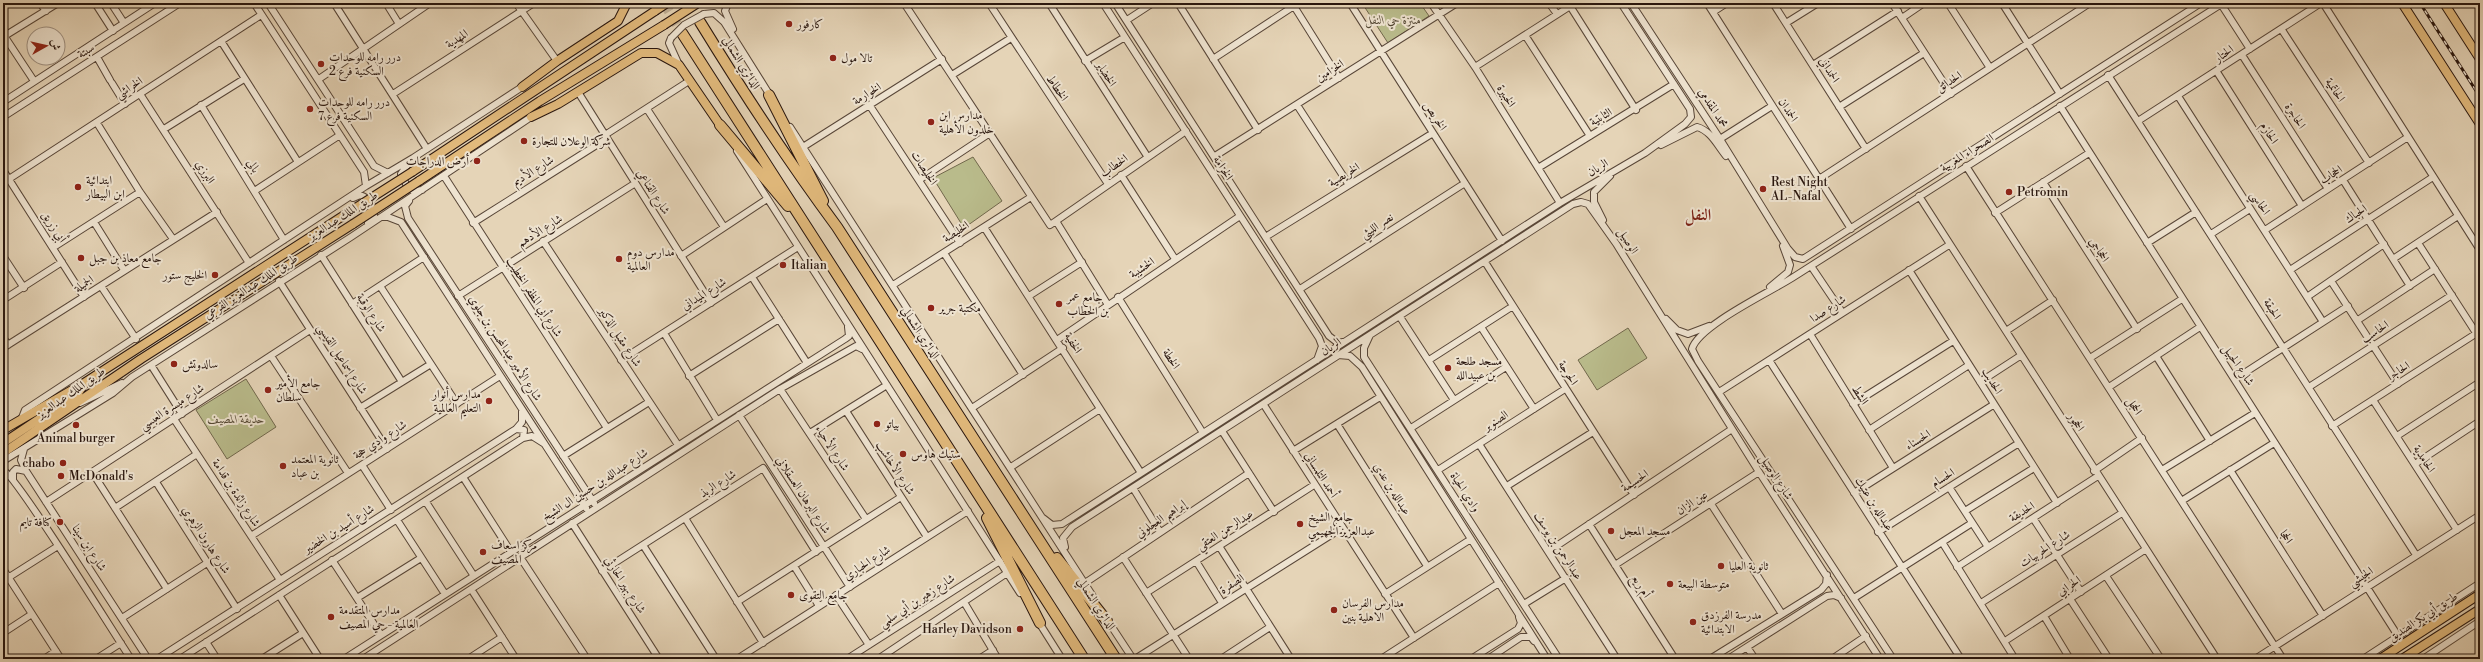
<svg xmlns="http://www.w3.org/2000/svg" width="2483" height="662" font-family="'Libre Bodoni',Amiri,serif">
  <style>
    .green { fill: #b9bb8b; stroke: #71684c }
    .lines { fill: none; stroke-linecap: round; stroke-linejoin: round }
    .highway-tunnel { stroke: #bfae95; stroke-width: 10; stroke-dasharray: 10 5; stroke-linecap: butt }
    .minor-casing { stroke: #584638; stroke-width: 8 }
    .major-casing { stroke: #29160e; stroke-width: 10 }
    .highway-casing { stroke: #29160e; stroke-width: 12 }
    .minor { stroke: #eee3d0; stroke-width: 6 }
    .major { stroke: #e2ba7c; stroke-width: 8 }
    .highway { stroke: #e2ba7c; stroke-width: 10 }
    .rail-casing { stroke: #29160e; stroke-width: 3 }
    .rail { stroke: #eee3d0; stroke-width: 1.5; stroke-dasharray: 4.5; stroke-linecap: butt }
    .minor-bridge-casing { stroke: #584638; stroke-width: 8; stroke-linecap: butt }
    .major-bridge-casing { stroke: #29160e; stroke-width: 10; stroke-linecap: butt }
    .minor-bridge { stroke: #eee3d0; stroke-width: 6 }
    .major-bridge { stroke: #e2ba7c; stroke-width: 8 }
    .poi-dot { fill: #8f2418; stroke: #eee3d0; stroke-width: 1.5 }
    .labels { text-anchor: middle; dominant-baseline: central; stroke-width: 4; stroke-linejoin: round; paint-order: stroke }
    .park-label { font-size: 12px; font-style: italic; fill: #544834; stroke: #eee3d0 }
    .poi-label { font-size: 12px; fill: #29160e; stroke: #eee3d0; text-anchor: start }
    .street-label { font-size: 12px; fill: #29160e; stroke: #eee3d0 }
    .district-label { font-size: 16px; font-weight: bold; fill: #7a1f14; stroke: #eee3d0 }
  </style>
  <rect width="100%" height="100%" fill="#e5d4b7"/>
  <filter id="stains"><feTurbulence type="fractalNoise" baseFrequency=".005" numOctaves="4"/><feColorMatrix values="0 0 0 0 .2 0 0 0 0 .09 0 0 0 0 .02 0 0 0 .5 -.17"/></filter>
  <radialGradient id="worn" r=".72"><stop offset=".6" stop-color="#630" stop-opacity="0"/><stop offset="1" stop-color="#630" stop-opacity=".3"/></radialGradient>
  <path class="green" d="M1362,3H1420L1429,16L1388,43Z
    M973,157L1002,201L964,228L933,178Z
    M1628,328L1647,358L1597,390L1578,360Z
    M246,379L276,427L227,459L196,410Z"/>
  <g class="lines">
    <path class="highway-tunnel" d="M664,3L682,33
      M688,3L700,22"/>
    <defs>
      <path id="minor" d="M40,3L46,11
        M95,3L113,31
        M111,3L124,23
        M254,3L364,172L366,186
        M268,3L374,166L388,173
        M334,3L427,149
        M386,3L399,24
        M516,3L557,61
        M728,3L725,11L733,29
        M904,3L1050,225L1056,221L1108,305
        M989,3L1108,184
        M1049,3L1147,156
        M1103,3L1319,338L1322,346L1317,360
        M1115,3L1329,336L1338,343L1343,342
        M1178,3L1258,130
        M1292,3L1339,78
        M1350,3L1502,241
        M1431,3L1475,67L1560,203
        M1549,3L1557,14
        M1631,3L1720,139L1788,249L1795,257L1803,259L2201,3
        M1707,3L1851,229
        M1773,3L1866,149
        M1892,3L1951,94
        M1948,3L1990,68
        M2002,3L2060,94
        M2323,3L2480,250
        M2221,4L2250,49
        M1570,6L1636,110
        M1713,12L1727,3
        M704,14L714,13L724,22L771,97
        M1902,18L1924,3
        M1127,20L1153,3
        M1786,23L1818,3
        M2282,30L2369,163
        M3,34L34,81
        M1525,35L1590,136
        M3,37L58,3
        M671,38L669,43L679,65
        M221,41L298,162
        M2242,55L2328,189
        M97,57L110,80
        M1213,59L1294,6
        M1085,61L1125,37
        M1813,65L1898,11
        M1475,67L1575,3
        M2217,72L2302,206
        M952,75L1011,38
        M2108,75L2416,555
        M319,79L430,3
        M112,83L125,104
        M578,92L711,303
        M140,94L249,263
        M393,94L534,3
        M2178,96L2323,322
        M3,102L155,3
        M201,105L284,240
        M1297,105L1349,185
        M870,106L960,243
        M2060,106L2398,636
        M1839,107L1924,53
        M647,109L724,227
        M3,117L180,3
        M2138,121L2321,3
        M97,123L140,192L173,239
        M790,127L1094,598
        M164,129L244,79
        M605,135L689,81
        M1720,139L1772,106
        M1661,145L1697,127C1711,131 1717,145 1726,156
        M803,147L942,59
        M737,151L1020,593
        M1215,156L1457,3
        M408,164L401,174L408,188L414,191L422,190
        M1966,166L2283,659
        M1538,168L1674,84
        M3,170L84,297
        M1121,175L1175,259
        M444,176L607,428
        M9,179L261,15
        M1819,179L2090,3
        M919,180L990,133
        M2343,180L2410,286
        M2043,182L2137,329
        M256,190L340,135
        M1919,196L2217,659
        M353,198L360,195C370,198 373,205 374,215L368,223
        M409,201L405,206L408,218L594,503
        M1995,213L2089,153
        M382,217H388L401,222L586,508
        M1603,220L1594,202V192L1610,176
        M1056,221L1186,131
        M94,222L124,270
        M473,223L606,139
        M984,227L1141,473
        M2265,230L2408,137
        M2211,234L2250,209
        M1267,236L1433,133
        M543,241L678,445
        M1615,242L1759,472L1880,659
        M2147,243L2196,212
        M2418,243L2480,339
        M54,247L140,192
        M944,253L1023,375
        M321,255L402,382
        M3,256L24,288
        M681,256L767,199
        M2393,259L2458,216
        M1485,262L1634,495
        M1811,266L1842,312
        M1909,270L2057,503
        M2290,270L2433,177
        M752,277L807,363
        M279,281L387,449
        M2331,281L2398,384
        M893,285L1031,197
        M101,286L136,339
        M380,286L457,404
        M1770,287L1788,272L1790,265L1783,246
        M1300,289L1465,183
        M458,296L634,184
        M1029,296L1082,262
        M1118,297L1203,433
        M2307,297L2384,244
        M3,300L62,262
        M352,304L424,257
        M1400,317L1454,400
        M1666,319L1677,330L1688,334L1709,326
        M2358,320L2435,269
        M1481,327L1534,409
        M2006,331L2053,300
        M664,333L717,420
        M1810,334L1893,468
        M1370,335L1364,348V357L1559,659
        M3,337L8,345
        M1057,340L1240,216
        M3,348L217,212
        M1338,355L1350,356L1362,367L1547,659
        M271,356L348,473
        M2156,356L2210,441
        M2090,358L2182,299
        M621,360L798,247
        M1429,360L1513,306
        M1769,360L1961,659
        M151,365L182,414
        M689,376L779,319
        M2235,379L2348,306
        M1980,382L2020,356
        M2109,387L2200,327
        M2309,387L2452,295
        M780,389L866,519
        M1719,392L1949,245
        M2373,400L2457,530
        M80,403L122,383
        M1853,404L1953,341
        M1264,405L1414,638
        M360,408L431,364
        M972,408L1063,348
        M846,411L927,537
        M739,415L850,587
        M174,419L280,580
        M21,420L25,410L366,186L413,158L522,87
        M1337,424L1427,566
        M2332,426L2477,333
        M1411,428L1506,367
        M516,429L524,430L523,438
        M1869,430L1969,365
        M1222,431L1274,512
        M810,433L887,385
        M2397,436L2480,382
        M1479,444L1617,659
        M24,449L21,460L26,471L148,659
        M1293,451L1380,397
        M563,456L649,402
        M3,461L113,393L132,377L351,237L531,117
        M2415,464L2480,421
        M362,465L391,510
        M1011,467L1100,409
        M3,470C16,475 115,635 131,659
        M1438,470L1565,389
        M2162,470L2255,413
        M2230,470L2323,616
        M2094,471L2142,438
        M92,472L167,589
        M463,477L511,552
        M13,479V472L16,469L26,471
        M156,482L237,609
        M1507,486L1593,432
        M1949,487L1988,547
        M1133,488L1160,532
        M1854,493L1993,405
        M2183,500L2274,443
        M46,502L310,330
        M426,502L474,576
        M1711,504L1782,614
        M115,508L197,454
        M1965,511L2034,468
        M685,518L763,643
        M1043,518L1052,525L1062,524L1560,203L1645,153L1685,124L1691,117L1690,109L1621,3
        M2033,518L2081,592
        M397,520L445,594
        M572,523L659,659
        M1589,524L1675,659
        M1878,532L2019,443
        M251,536L500,376
        M1942,542L2015,659
        M643,545L716,659
        M1219,546L1291,659
        M1065,547L1063,538L1072,527L1573,204L1581,202L1588,204L1617,245
        M1549,551L1732,429
        M520,557L587,659
        M1123,557L1189,659
        M332,560L381,635
        M1196,561L1222,603
        M1615,565L1759,472
        M794,566L819,606
        M1957,567L2098,476
        M3,569L61,659
        M602,571L763,468L816,552
        M2106,576L2161,659
        M3,581L58,546
        M1085,583L1249,473
        M471,589L516,659
        M1146,593L1314,485
        M1385,594L1471,539
        M279,595L320,659
        M836,595L869,645
        M357,598L421,558
        M1854,598L1972,523
        M2070,599L2109,659
        M737,602L901,497
        M964,602L998,659
        M1981,603L2122,513
        M1524,604L1566,578
        M2044,616L2070,659
        M122,618L207,563
        M1106,618L1133,659
        M1038,621L1062,659
        M3,633L32,614
        M2005,641L2146,549
        M206,642L217,659
        M1747,647L1755,659
        M44,659L56,651
        M96,659L121,643
        M157,659L516,429L522,422V411
        M180,659L523,438L532,436L543,443
        M262,659L303,633
        M344,659L845,339L849,336L848,327
        M363,659L780,389L856,346L862,349
        M468,659L502,637
        M737,659L968,511
        M847,659L1000,561
        M878,659L1007,573
        M979,659L993,650
        M1135,659L1342,528
        M1221,659L1270,627
        M1381,659L1499,583
        M1471,659L1518,629L1521,623L1519,617
        M1488,659L1521,637H1531L1534,641
        M1710,659L1821,590L1826,584L1827,575
        M1728,659L1827,596L1834,595L1841,598
        M1832,659L1866,636
        M1893,659L1698,361L1692,349C1698,326 1770,292 1792,278C1936,187 2079,94 2223,3
        M2255,659L2480,515
        M2363,659L2480,583
        M2423,659L2480,621"/>
      <path id="major" d="M2402,3L2480,124
        M2444,3L2480,59
        M522,87L557,61L618,21L627,3
        M531,117L558,104L641,53H657L679,65L720,125
        M412,172L655,11
        M419,181L540,101L664,25
        M3,430L84,383L346,214
        M3,443L78,393L84,384
        M3,453L141,359L353,224
        M2380,659L2480,594
        M2402,659L2480,609"/>
      <path id="highway" d="M700,22C743,92 788,161 837,227L1116,659
        M682,33L1084,659
        M769,95L823,201
        M720,125L788,206
        M987,518L1040,623
        M1057,558L1107,621"/>
    </defs>
    <use href="#minor" class="minor-casing"/>
    <use href="#major" class="major-casing"/>
    <use href="#highway" class="highway-casing"/>
    <use href="#minor" class="minor"/>
    <use href="#major" class="major"/>
    <use href="#highway" class="highway"/>
    <defs>
      <path id="rail" d="M2420,3L2480,97"/>
    </defs>
    <use href="#rail" class="rail-casing"/>
    <use href="#rail" class="rail"/>
    <defs>
      <path id="minor-bridge" d="M671,38L684,25L704,14"/>
      <path id="major-bridge" d="M655,11L667,3
        M664,25L698,3
        M346,214L412,172
        M353,224L419,181"/>
    </defs>
    <use href="#minor-bridge" class="minor-bridge-casing"/>
    <use href="#major-bridge" class="major-bridge-casing"/>
    <use href="#minor-bridge" class="minor-bridge"/>
    <use href="#major-bridge" class="major-bridge"/>
  </g>
  <g class="poi-dot">
    <circle cx="789" cy="24" r="4"/>
    <circle cx="833" cy="58" r="4"/>
    <circle cx="321" cy="64" r="4"/>
    <circle cx="310" cy="109" r="4"/>
    <circle cx="931" cy="122" r="4"/>
    <circle cx="524" cy="141" r="4"/>
    <circle cx="477" cy="161" r="4"/>
    <circle cx="78" cy="187" r="4"/>
    <circle cx="1763" cy="189" r="4"/>
    <circle cx="2009" cy="192" r="4"/>
    <circle cx="81" cy="258" r="4"/>
    <circle cx="619" cy="259" r="4"/>
    <circle cx="783" cy="265" r="4"/>
    <circle cx="215" cy="275" r="4"/>
    <circle cx="1059" cy="304" r="4"/>
    <circle cx="931" cy="308" r="4"/>
    <circle cx="174" cy="364" r="4"/>
    <circle cx="1448" cy="368" r="4"/>
    <circle cx="268" cy="390" r="4"/>
    <circle cx="489" cy="401" r="4"/>
    <circle cx="877" cy="424" r="4"/>
    <circle cx="76" cy="425" r="4"/>
    <circle cx="903" cy="454" r="4"/>
    <circle cx="63" cy="463" r="4"/>
    <circle cx="283" cy="466" r="4"/>
    <circle cx="61" cy="476" r="4"/>
    <circle cx="60" cy="522" r="4"/>
    <circle cx="1300" cy="524" r="4"/>
    <circle cx="1611" cy="531" r="4"/>
    <circle cx="483" cy="552" r="4"/>
    <circle cx="1721" cy="566" r="4"/>
    <circle cx="1670" cy="584" r="4"/>
    <circle cx="791" cy="595" r="4"/>
    <circle cx="1334" cy="610" r="4"/>
    <circle cx="331" cy="617" r="4"/>
    <circle cx="1693" cy="622" r="4"/>
    <circle cx="1020" cy="629" r="4"/>
  </g>
  <g class="labels">
    <g class="park-label">
      <text x="1393" y="20">منتزة حي النفل</text>
      <text x="236" y="419">حديقة المصيف</text>
    </g>
    <g class="poi-label">
      <text x="797" y="24">كارفور</text>
      <text x="329" y="57">درر رامه للوحدات<tspan x="329" dy="14">السكنية فرع 2</tspan></text>
      <text x="841" y="58">تالا مول</text>
      <text x="318" y="102">درر رامه للوحدات<tspan x="318" dy="14">السكنية فرع 7</tspan></text>
      <text x="939" y="115">مدارس ابن<tspan x="939" dy="14">خلدون الأهلية</tspan></text>
      <text x="532" y="141">شركة الوعلان للتجارة</text>
      <text x="469" y="161" text-anchor="end">أرض الدراجات</text>
      <text x="86" y="180">ابتدائية<tspan x="86" dy="14">ابن البيطار</tspan></text>
      <text x="1771" y="182">Rest Night<tspan x="1771" dy="14">AL-Nafal</tspan></text>
      <text x="2017" y="192">Petromin</text>
      <text x="627" y="252">مدارس دوم<tspan x="627" dy="14">العالمية</tspan></text>
      <text x="89" y="258">جامع معاذ بن جبل</text>
      <text x="791" y="265">Italian</text>
      <text x="207" y="275" text-anchor="end">الخليج ستور</text>
      <text x="1067" y="297">جامع عمر<tspan x="1067" dy="14">بن الخطاب</tspan></text>
      <text x="939" y="308">مكتبة جرير</text>
      <text x="1456" y="361">مسجد طلحة<tspan x="1456" dy="14">بن عبيدالله</tspan></text>
      <text x="182" y="364">سالدوتش</text>
      <text x="276" y="383">جامع الأمير<tspan x="276" dy="14">سلطان</tspan></text>
      <text x="481" y="394" text-anchor="end">مدارس أنوار<tspan x="481" dy="14">التعليم العالمية</tspan></text>
      <text x="885" y="424">بياتو</text>
      <text x="76" y="438" text-anchor="middle">Animal burger</text>
      <text x="911" y="454">ستيك هاوس</text>
      <text x="291" y="459">ثانوية المعتمد<tspan x="291" dy="14">بن عباد</tspan></text>
      <text x="55" y="463" text-anchor="end">chabo</text>
      <text x="69" y="476">McDonald's</text>
      <text x="1308" y="517">جامع الشيخ<tspan x="1308" dy="14">عبدالعزيز الجهيمي</tspan></text>
      <text x="52" y="522" text-anchor="end">كنافة تايم</text>
      <text x="1619" y="531">مسجد المعجل</text>
      <text x="491" y="545">مركز اسعاف<tspan x="491" dy="14">المصيف</tspan></text>
      <text x="1729" y="566">ثانوية العليا</text>
      <text x="1678" y="584">متوسطة البيعة</text>
      <text x="799" y="595">جامع التقوى</text>
      <text x="1342" y="603">مدارس الفرسان<tspan x="1342" dy="14">الاهلية بنين</tspan></text>
      <text x="339" y="610">مدارس المتقدمة<tspan x="339" dy="14">العالمية - حي المصيف</tspan></text>
      <text x="1701" y="615">مدرسة الفرزدق<tspan x="1701" dy="14">الابتدائية</tspan></text>
      <text x="1012" y="629" text-anchor="end">Harley Davidson</text>
    </g>
    <g class="street-label">
      <text transform="translate(457 39) rotate(-33)">المهدية</text>
      <text transform="translate(86 51) rotate(-32)">سبتة</text>
      <text transform="translate(2224 54) rotate(-34)">الحتار</text>
      <text transform="translate(741 63) rotate(58)">الدائري الشمالي</text>
      <text transform="translate(1829 70) rotate(58)">الحمداني</text>
      <text transform="translate(1330 71) rotate(-33)">الخزامين</text>
      <text transform="translate(1106 74) rotate(57)">الخضاير</text>
      <text transform="translate(1949 82) rotate(-33)">الحدائق</text>
      <text transform="translate(129 88) rotate(-33)">الخراشي</text>
      <text transform="translate(1057 88) rotate(56)">الخطاط</text>
      <text transform="translate(2335 90) rotate(57)">الحاتمية</text>
      <text transform="translate(867 94) rotate(-32)">الخوارمة</text>
      <text transform="translate(1506 96) rotate(58)">الخبيرة</text>
      <text transform="translate(1713 108) rotate(57)">محمد المقدمي</text>
      <text transform="translate(1788 110) rotate(57)">الحمدان</text>
      <text transform="translate(1435 116) rotate(57)">الخريص</text>
      <text transform="translate(2295 116) rotate(57)">الحاجرة</text>
      <text transform="translate(1601 117) rotate(-30)">الثابتية</text>
      <text transform="translate(2269 133) rotate(58)">الحازم</text>
      <text transform="translate(1967 153) rotate(-32)">الصحراء المغربية</text>
      <text transform="translate(253 166) rotate(58)">بالي</text>
      <text transform="translate(1114 166) rotate(-35)">الخطاب</text>
      <text transform="translate(924 168) rotate(57)">الخليصات</text>
      <text transform="translate(1223 168) rotate(58)">الخزامة</text>
      <text transform="translate(1598 168) rotate(-31)">الريان</text>
      <text transform="translate(533 171) rotate(-32)">شارع الأديم</text>
      <text transform="translate(205 172) rotate(58)">البرزي</text>
      <text transform="translate(1344 175) rotate(-32)">الخريصية</text>
      <text transform="translate(2331 175) rotate(-33)">الحجاب</text>
      <text transform="translate(653 192) rotate(57)">شارع القناعي</text>
      <text transform="translate(2260 203) rotate(56)">الحاسي</text>
      <text transform="translate(2356 214) rotate(-33)">الحباك</text>
      <text transform="translate(343 216) rotate(-33)">طريق الملك عبدالعزيز</text>
      <text transform="translate(1377 226) rotate(-33)">نصر الليثي</text>
      <text transform="translate(54 227) rotate(57)">أبي زريق</text>
      <text transform="translate(540 231) rotate(-32)">شارع الأدهم</text>
      <text transform="translate(956 232) rotate(-33)">الخليصة</text>
      <text transform="translate(1628 241) rotate(59)">الوصيل</text>
      <text transform="translate(2099 250) rotate(57)">الحجاجي</text>
      <text transform="translate(1142 268) rotate(-34)">الخشيبة</text>
      <text transform="translate(84 284) rotate(-33)">الجميلة</text>
      <text transform="translate(251 287) rotate(-33)">طريق الملك عبدالعزيز الفرعي</text>
      <text transform="translate(704 294) rotate(-32)">شارع الميداني</text>
      <text transform="translate(534 297) rotate(57)">شارع أبي المظفر الخطيب</text>
      <text transform="translate(1828 309) rotate(-33)">شارع صدا</text>
      <text transform="translate(2272 309) rotate(58)">الحبقة</text>
      <text transform="translate(371 313) rotate(57)">شارع الوقبة</text>
      <text transform="translate(2375 332) rotate(-33)">الحاسب</text>
      <text transform="translate(920 333) rotate(57)">الدائري الشمالي</text>
      <text transform="translate(620 337) rotate(57)">شارع مقبل الذكير</text>
      <text transform="translate(1073 343) rotate(58)">الخفية</text>
      <text transform="translate(1331 347) rotate(-33)">الريان</text>
      <text transform="translate(505 348) rotate(57)">شارع الأمير عبدالمحسن بن جلوي</text>
      <text transform="translate(342 359) rotate(57)">شارع إسماعيل القيسي</text>
      <text transform="translate(1171 359) rotate(57)">الخطة</text>
      <text transform="translate(2238 365) rotate(56)">شارع الحبيل</text>
      <text transform="translate(2399 371) rotate(-33)">الحاجر</text>
      <text transform="translate(1568 373) rotate(58)">الحرجة</text>
      <text transform="translate(1992 381) rotate(59)">الحديب</text>
      <text transform="translate(71 393) rotate(-35)">طريق الملك عبدالعزيز</text>
      <text transform="translate(1860 395) rotate(58)">الشط</text>
      <text transform="translate(2134 406) rotate(58)">الحجل</text>
      <text transform="translate(172 407) rotate(-33)">شارع ميسرة العبسي</text>
      <text transform="translate(1496 421) rotate(-33)">الصنوبر</text>
      <text transform="translate(2076 422) rotate(57)">الحجور</text>
      <text transform="translate(380 440) rotate(-33)">شارع وادي حجة</text>
      <text transform="translate(1918 440) rotate(-32)">الحسناء</text>
      <text transform="translate(832 448) rotate(57)">شارع الأحياء</text>
      <text transform="translate(2424 459) rotate(57)">الحامدية</text>
      <text transform="translate(895 468) rotate(57)">شارع الأخاشب</text>
      <text transform="translate(1321 475) rotate(58)">أحمد التلمساني</text>
      <text transform="translate(1776 477) rotate(57)">شارع الوصيل</text>
      <text transform="translate(1943 478) rotate(-32)">الحسام</text>
      <text transform="translate(1635 481) rotate(-34)">الحسيمة</text>
      <text transform="translate(718 484) rotate(-33)">شارع الربذ</text>
      <text transform="translate(595 485) rotate(-33)">شارع عبدالله بن حسين ال الشيخ</text>
      <text transform="translate(1392 489) rotate(58)">عبدالله بن عدي</text>
      <text transform="translate(1465 492) rotate(57)">وادي الحياة</text>
      <text transform="translate(236 493) rotate(57)">شارع زائدة بن قدامة</text>
      <text transform="translate(803 495) rotate(57)">شارع البرهان العسقلاني</text>
      <text transform="translate(1692 503) rotate(-33)">عين الزان</text>
      <text transform="translate(1874 504) rotate(58)">عبدالله بن عتيك</text>
      <text transform="translate(2022 512) rotate(-32)">الحديقة</text>
      <text transform="translate(1161 519) rotate(-34)">إبراهيم العجلوني</text>
      <text transform="translate(339 529) rotate(-32)">شارع أسيد بن الخضير</text>
      <text transform="translate(1225 530) rotate(-32)">عبدالرحمن العتقي</text>
      <text transform="translate(2286 537) rotate(58)">الحجا</text>
      <text transform="translate(206 540) rotate(57)">شارع هارون الزهري</text>
      <text transform="translate(1558 546) rotate(57)">عبدالرحمن بن يوسف</text>
      <text transform="translate(89 548) rotate(57)">شارع ابن سينا</text>
      <text transform="translate(2045 549) rotate(-33)">شارع الحربيات</text>
      <text transform="translate(867 563) rotate(-33)">شارع الحباري</text>
      <text transform="translate(2361 577) rotate(-33)">الجيشي</text>
      <text transform="translate(1232 584) rotate(-33)">الصفرة</text>
      <text transform="translate(625 585) rotate(57)">شارع بهير الحارثي</text>
      <text transform="translate(1641 586) rotate(58)">أم ريع</text>
      <text transform="translate(2069 586) rotate(-33)">الحرابي</text>
      <text transform="translate(917 601) rotate(-33)">شارع زهير بن أبي سلمي</text>
      <text transform="translate(1096 604) rotate(57)">الدائري الشمالي</text>
      <text transform="translate(2423 617) rotate(-33)">طريق أبي بكر الصديق</text>
    </g>
    <g class="district-label">
      <text x="1698" y="215">النفل</text>
    </g>
  </g>
  <rect width="2483" height="662" fill="none" stroke="#e5d4b7" stroke-width="16"/>
  <rect x="4" y="4" width="2475" height="654" fill="none" stroke="#29160e" stroke-width="2"/>
  <rect x="8" y="8" width="2467" height="646" fill="none" stroke="#29160e"/>
  <g transform="translate(46 46) rotate(82)"><circle r="19" fill="#eee3d0" stroke="#9f9182"/>
  <path d="M0-3L7 15L0 10L-7 15Z" fill="#8f2418"/>
  <text y="-6" font-size="11" font-weight="bold" text-anchor="middle" fill="#29160e">ش</text>
  </g>
  <rect width="100%" height="100%" filter="url(#stains)"/>
  <rect width="100%" height="100%" fill="url(#worn)"/>
</svg>
